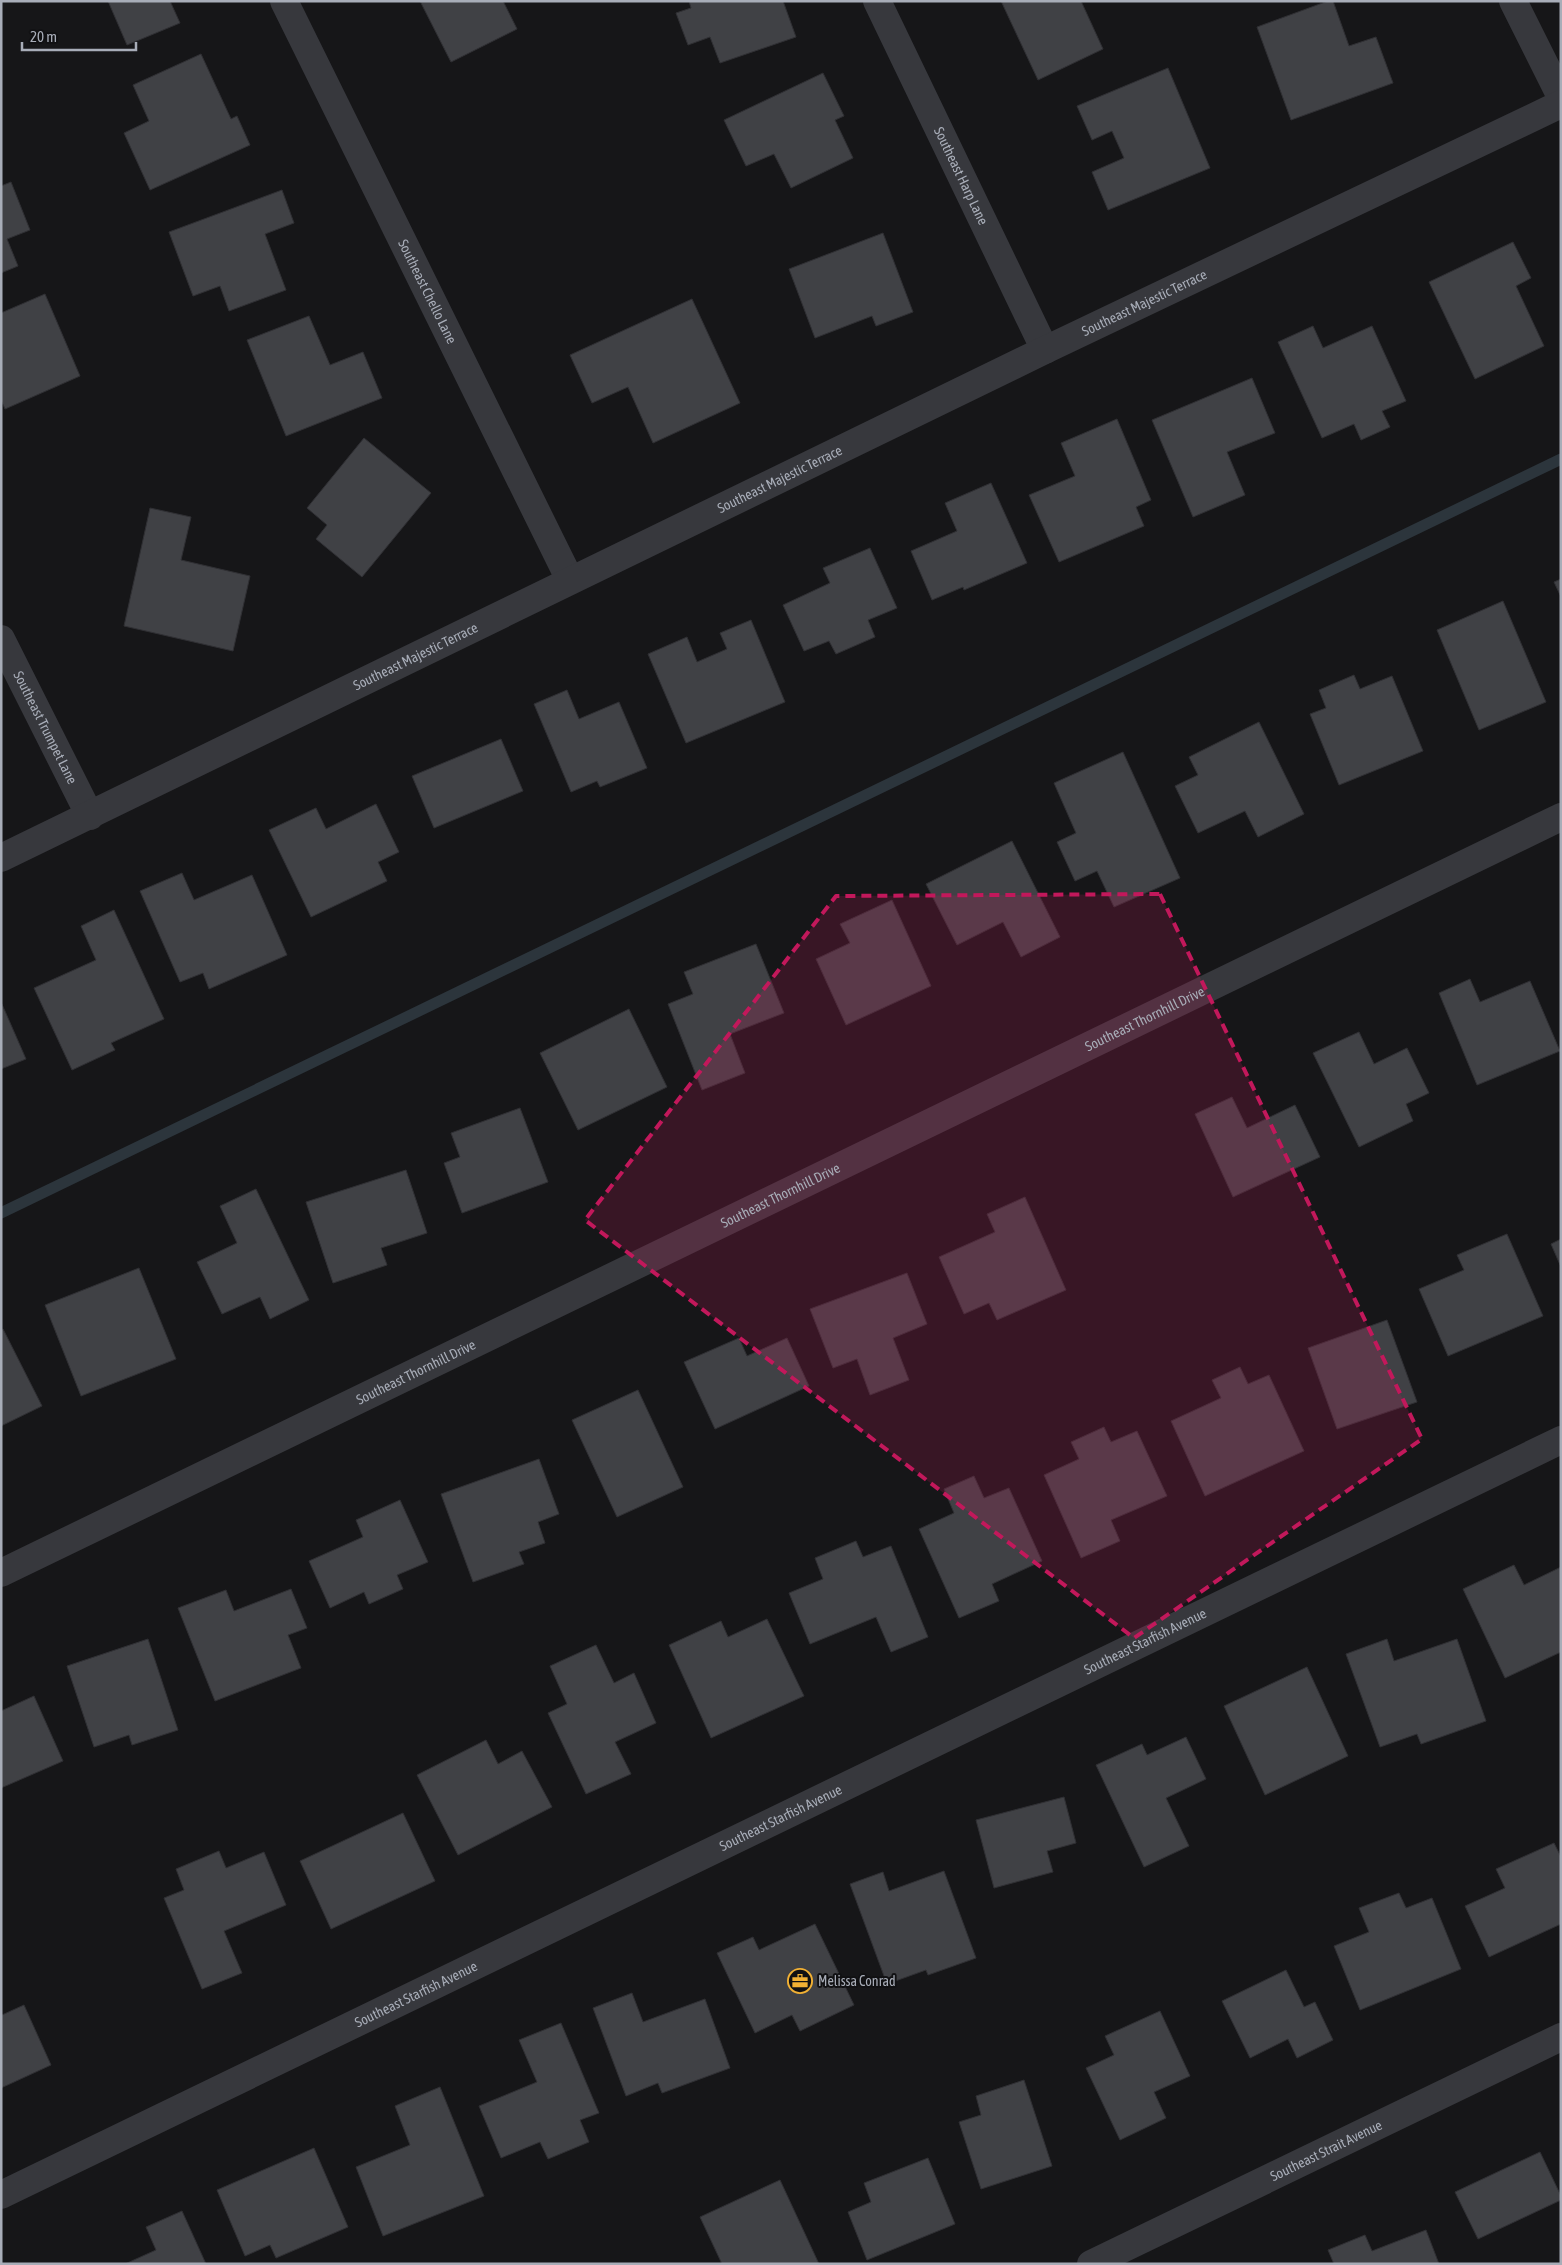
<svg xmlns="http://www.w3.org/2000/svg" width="1562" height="2265" font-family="'Asap Condensed',sans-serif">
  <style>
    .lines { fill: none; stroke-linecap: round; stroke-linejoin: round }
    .stream { stroke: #2c353c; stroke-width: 11 }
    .building { fill: #404145; stroke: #303034 }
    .minor { stroke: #37383d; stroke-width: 28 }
    .marked { fill: #c2185b; fill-opacity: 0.2; stroke: #c2185b; stroke-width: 4; stroke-dasharray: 10 6; stroke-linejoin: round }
    .labels { text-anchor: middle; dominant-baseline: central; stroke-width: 4; stroke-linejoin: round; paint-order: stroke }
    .street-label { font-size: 14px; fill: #a8adb8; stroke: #111113 }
    .poi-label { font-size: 14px; fill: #a8adb8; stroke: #111113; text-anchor: start }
  </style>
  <rect width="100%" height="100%" fill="#161618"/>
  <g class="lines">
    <path class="stream" d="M1,1213L1561,459"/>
  </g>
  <path class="building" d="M108,1H170L180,23L127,45Z
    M420,1H503L517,29L451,62Z
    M689,1H783L796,37L720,63L710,37L688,45L676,13L691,8Z
    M1001,1H1081L1103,49L1038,80Z
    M1328,1H1333L1349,46L1376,37L1393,83L1291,120L1257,27Z
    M201,54L231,119L237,116L250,145L150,190L124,133L149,121L133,85Z
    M1168,68L1210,168L1108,210L1092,172L1124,158L1112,131L1092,140L1077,106Z
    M823,73L844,116L835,120L853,158L791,188L774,154L746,166L724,120Z
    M11,182L30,230L7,239L18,266L1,273V186Z
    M282,190L294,223L265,234L286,290L229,311L220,286L193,296L169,232Z
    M883,233L913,312L876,326L872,316L815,338L789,269Z
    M1513,242L1531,278L1516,286L1544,346L1475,379L1429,282Z
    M45,294L80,376L5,409L1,400V313Z
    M692,299L740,403L653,443L628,387L592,403L570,355Z
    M309,316L330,365L363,352L382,398L286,436L247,340Z
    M1313,326L1323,348L1372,326L1406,401L1382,411L1390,427L1361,440L1354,424L1322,438L1278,342Z
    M1252,378L1275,433L1227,452L1245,495L1193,517L1152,420Z
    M1117,419L1151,500L1136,507L1144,526L1059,562L1029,495L1075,476L1061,443Z
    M364,438L431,493L362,577L316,539L327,525L307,508Z
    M991,483L1027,563L964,590L963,587L932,600L911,551L957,531L945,503Z
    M150,508L191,517L181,560L250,576L233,651L124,626Z
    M870,548L897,608L868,620L875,637L836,654L829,641L804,651L783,605L830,583L823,568Z
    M1561,579V597L1554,582Z
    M1503,601L1546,702L1479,730L1437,630Z
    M751,620L785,702L686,743L648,654L687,637L697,662L727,649L720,633Z
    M1354,675L1360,689L1392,676L1423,751L1339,785L1310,714L1326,708L1319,690Z
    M567,690L579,719L619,702L647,768L600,787L597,781L571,792L534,704Z
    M1259,722L1304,814L1258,837L1245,811L1198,833L1175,786L1198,775L1189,757Z
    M501,739L523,791L434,828L412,776Z
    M1123,752L1180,878L1114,907L1097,871L1075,881L1057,842L1076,833L1054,783Z
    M376,804L399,852L378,862L387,881L311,917L269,830L316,808L326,829Z
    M1012,841L1060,937L1021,957L1003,922L957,945L926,884Z
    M182,873L194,900L252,875L287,955L209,989L203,973L180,982L140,891Z
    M892,900L931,986L846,1025L816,959L850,943L840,924Z
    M114,910L164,1019L111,1043L115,1050L72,1070L34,988L96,960L81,926Z
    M756,944L784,1013L730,1034L745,1073L702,1090L668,1004L693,994L684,972Z
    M1470,979L1480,1002L1530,981L1560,1051L1477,1085L1439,993Z
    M1,1002L26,1059L1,1069Z
    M629,1009L667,1087L578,1130L540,1053Z
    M1359,1032L1374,1064L1407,1048L1429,1093L1406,1104L1413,1121L1359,1147L1313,1053Z
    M1232,1097L1247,1128L1295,1105L1320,1157L1233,1197L1195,1114Z
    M520,1108L548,1182L462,1213L444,1163L460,1157L451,1133Z
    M406,1170L427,1233L381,1248L387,1265L333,1283L306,1202Z
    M256,1189L309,1300L270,1319L260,1297L222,1314L197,1262L237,1243L220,1206Z
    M1025,1197L1066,1290L997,1320L989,1303L964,1314L939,1257L995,1232L987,1214Z
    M1507,1234L1543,1316L1448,1356L1419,1289L1464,1270L1457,1255Z
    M1561,1239V1267L1551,1244Z
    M139,1268L176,1359L81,1396L45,1305Z
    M907,1273L927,1324L893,1338L909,1380L870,1395L857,1359L833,1368L810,1309Z
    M1387,1320L1417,1402L1337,1429L1308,1348Z
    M3,1329L42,1406L1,1426V1330Z
    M739,1338L747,1356L787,1338L809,1386L715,1429L684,1362Z
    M1240,1367L1248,1384L1269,1375L1304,1451L1205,1496L1171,1421L1221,1398L1212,1380Z
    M638,1390L683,1487L617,1517L572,1420Z
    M1104,1427L1111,1442L1137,1431L1167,1496L1111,1520L1120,1541L1081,1558L1044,1475L1079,1459L1071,1442Z
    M539,1459L559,1514L538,1522L545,1543L519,1552L524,1564L473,1582L441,1494Z
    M974,1476L984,1498L1009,1488L1042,1561L992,1584L999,1601L959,1618L919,1529L954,1513L944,1489Z
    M400,1500L428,1562L397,1575L403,1589L369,1604L364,1592L330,1608L309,1561L363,1537L356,1520Z
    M856,1541L863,1557L891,1546L928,1637L891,1652L876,1617L810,1644L789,1593L823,1579L815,1558Z
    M1514,1565L1524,1585L1561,1567V1652L1505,1678L1463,1589Z
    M291,1589L307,1628L288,1635L301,1668L215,1701L178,1608L226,1590L234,1611Z
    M767,1619L804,1696L711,1738L669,1645L721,1621L728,1637Z
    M148,1639L178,1730L132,1745L129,1735L94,1747L67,1666Z
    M1387,1639L1394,1661L1457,1639L1486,1721L1421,1744L1417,1734L1380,1747L1346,1654Z
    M596,1645L614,1683L634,1673L656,1723L615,1742L631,1774L586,1794L548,1713L567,1704L550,1666Z
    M1307,1667L1348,1756L1265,1795L1224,1706Z
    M34,1696L63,1761L1,1788V1711Z
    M1186,1737L1206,1779L1166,1798L1189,1846L1144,1867L1096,1765L1142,1744L1147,1755Z
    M486,1740L498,1764L522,1751L552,1807L458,1855L417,1775Z
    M1064,1797L1076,1843L1047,1851L1053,1872L994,1888L976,1820Z
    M403,1813L435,1881L331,1929L300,1861Z
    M1554,1843L1561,1857V1924L1489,1957L1465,1906L1505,1888L1496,1869Z
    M219,1851L226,1868L264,1852L286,1905L224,1931L242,1973L202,1989L164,1898L184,1890L176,1869Z
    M944,1871L976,1958L928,1975L926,1970L887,1984L850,1884L883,1872L889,1891Z
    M1399,1893L1406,1908L1432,1898L1461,1969L1360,2010L1334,1946L1369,1932L1359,1908Z
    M815,1924L854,2005L800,2031L792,2015L755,2033L717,1953L753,1937L759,1950Z
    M1286,1970L1304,2007L1315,2002L1333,2040L1297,2058L1288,2039L1250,2058L1222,2001Z
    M632,1993L643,2022L705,1999L730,2068L662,2093L658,2083L626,2096L593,2008Z
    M24,2005L51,2065L1,2088V2013L2,2015Z
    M1160,2011L1190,2076L1154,2092L1166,2118L1120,2140L1086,2068L1114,2055L1105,2036Z
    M561,2023L599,2113L580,2120L589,2142L548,2159L540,2142L501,2158L479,2106L537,2082L519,2040Z
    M1024,2080L1052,2166L981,2189L959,2122L981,2115L976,2096Z
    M440,2087L484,2196L383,2236L356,2167L410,2145L395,2106Z
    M314,2148L348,2227L276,2258L270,2245L245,2256L217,2190Z
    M1540,2152L1561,2196V2200L1478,2239L1455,2192Z
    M928,2158L955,2224L867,2260L848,2212L871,2202L864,2183Z
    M780,2180L819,2264H722L700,2217Z
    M182,2211L206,2264H125L156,2250L146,2227Z
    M1426,2230L1439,2264H1334L1328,2250L1365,2235L1372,2251Z"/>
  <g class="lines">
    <g class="minor">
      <path id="s1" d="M284,1L570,580"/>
      <path id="s2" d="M877,1L1045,350"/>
      <path d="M1513,1L1561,97"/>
      <path id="s3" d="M1,639L90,816"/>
      <path id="s4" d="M1,858L1045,350L1561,104"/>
      <path id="s5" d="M1,1573L1561,817"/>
      <path id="s6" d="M1,2195L1561,1440"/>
      <path id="s7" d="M1091,2264L1561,2037"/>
    </g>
  </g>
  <path class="marked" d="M1160,894L1422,1439L1134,1638L585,1220L836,896Z"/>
  <defs>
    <symbol id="office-ring" viewBox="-11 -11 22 22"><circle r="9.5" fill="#111113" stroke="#f2b134" stroke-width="1.5"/><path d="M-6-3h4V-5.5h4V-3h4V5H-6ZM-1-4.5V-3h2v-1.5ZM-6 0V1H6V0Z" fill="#f2b134"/></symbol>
  </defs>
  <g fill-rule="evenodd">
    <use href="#office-ring" x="786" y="1967" width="28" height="28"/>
  </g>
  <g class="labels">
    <g class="street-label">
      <text stroke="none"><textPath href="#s2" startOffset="194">Southeast Harp Lane</textPath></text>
      <text stroke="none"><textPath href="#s1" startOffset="324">Southeast Chello Lane</textPath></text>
      <text stroke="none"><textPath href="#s4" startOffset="1271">Southeast Majestic Terrace</textPath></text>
      <text stroke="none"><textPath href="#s4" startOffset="866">Southeast Majestic Terrace</textPath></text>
      <text stroke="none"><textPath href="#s4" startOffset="461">Southeast Majestic Terrace</textPath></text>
      <text stroke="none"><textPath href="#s3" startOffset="99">Southeast Trumpet Lane</textPath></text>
      <text stroke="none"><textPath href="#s5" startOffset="1271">Southeast Thornhill Drive</textPath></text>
      <text stroke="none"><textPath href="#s5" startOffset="866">Southeast Thornhill Drive</textPath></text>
      <text stroke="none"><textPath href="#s5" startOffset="461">Southeast Thornhill Drive</textPath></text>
      <text stroke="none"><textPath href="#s6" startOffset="1271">Southeast Starfish Avenue</textPath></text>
      <text stroke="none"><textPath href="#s6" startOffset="866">Southeast Starfish Avenue</textPath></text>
      <text stroke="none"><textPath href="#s6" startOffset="461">Southeast Starfish Avenue</textPath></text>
      <text stroke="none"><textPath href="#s7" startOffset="261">Southeast Strait Avenue</textPath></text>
    </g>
    <g class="poi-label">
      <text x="818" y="1981">Melissa Conrad</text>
    </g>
  </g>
  <rect width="1562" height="2265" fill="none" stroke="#a8adb8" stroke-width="5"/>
  <path d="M22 42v8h114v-8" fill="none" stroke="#a8adb8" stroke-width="2.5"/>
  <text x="30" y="42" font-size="15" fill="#a8adb8" stroke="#111113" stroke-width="4" paint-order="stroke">20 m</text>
</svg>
